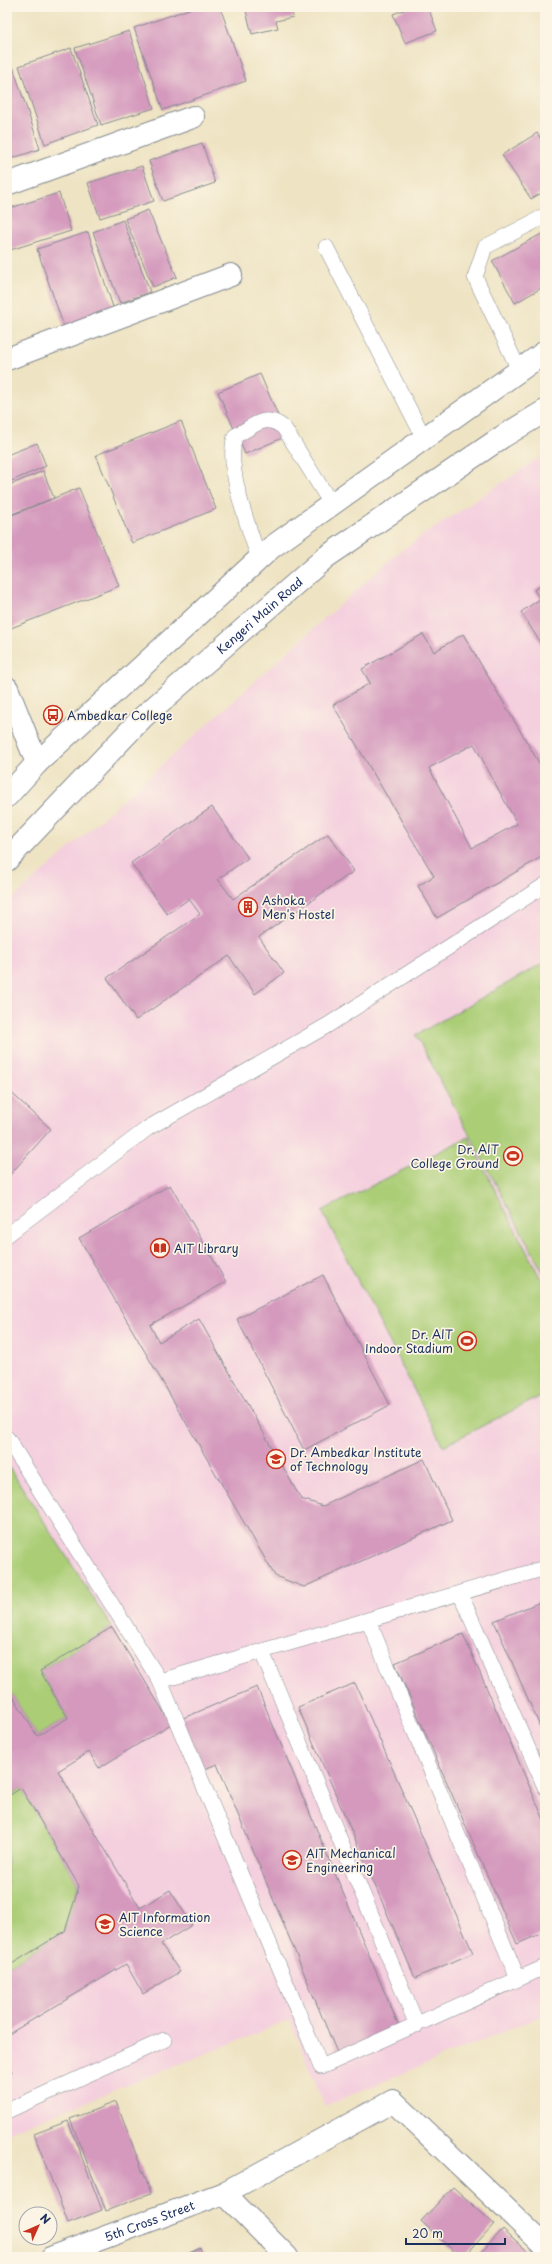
<svg xmlns="http://www.w3.org/2000/svg" width="552" height="2264" font-family="'Playpen Sans',sans-serif">
  <style>
    .built { fill: #f4cfde }
    .green { fill: #aacd76; stroke: #627e6a }
    .building { fill: #d499bd; fill-rule: evenodd }
    .lines { fill: none; stroke-linecap: round; stroke-linejoin: round }
    .lane-casing { stroke: #848990; stroke-width: 16 }
    .street-casing { stroke: #848990; stroke-width: 24 }
    .primary-casing { stroke: #848990; stroke-width: 24 }
    .lane { stroke: #fff; stroke-width: 15 }
    .street { stroke: #fff; stroke-width: 22 }
    .primary { stroke: #fff; stroke-width: 22 }
    .labels { text-anchor: middle; dominant-baseline: central; stroke-width: 3.5; stroke-linejoin: round; paint-order: stroke }
    .street-label { font-size: 12px; fill: #1b2f5e; stroke: #fcf5e5 }
    .poi-label { font-size: 12px; fill: #1b2f5e; stroke: #fcf5e5; text-anchor: start }
  </style>
  <rect width="100%" height="100%" fill="#fcf5e5"/>
  <filter id="ink" filterUnits="userSpaceOnUse"><feTurbulence type="fractalNoise" baseFrequency=".025" numOctaves="2"/><feDisplacementMap in="SourceGraphic" scale="8" xChannelSelector="R" yChannelSelector="G"/><feConvolveMatrix kernelMatrix="1 2 1 2 8 2 1 2 1" color-interpolation-filters="sRGB"/></filter>
  <filter id="wash" filterUnits="userSpaceOnUse"><feTurbulence type="fractalNoise" baseFrequency=".012" numOctaves="4" result="noise"/><feDisplacementMap in="SourceGraphic" scale="16" xChannelSelector="R" yChannelSelector="G"/><feGaussianBlur stdDeviation="0.9" result="paint"/><feColorMatrix in="noise" values="0 0 0 0 0 0 0 0 0 0 0 0 0 0 0 0 0 1.4 0 .05"/><feComposite in="paint" operator="in"/></filter>
  <g filter="url(#wash)">
    <rect width="100%" height="100%" fill="#eee3c2"/>
    <path class="built" d="M545,454V2014L325,2106L290,2020L7,2133V904L400,551Z"/>
    <path class="green" d="M545,962V1276L416,1035Z
      M468,1137L545,1287V1394L443,1446L322,1211Z
      M7,1464L112,1627L40,1671L68,1718L37,1736L7,1686Z
      M21,1788L79,1886L65,1931L7,1967V1797Z"/>
    <g id="blocks">
      <path class="building" d="M195,7H220L246,81L163,110L134,28Z
        M245,7H291L293,17L276,21L278,28L252,34Z
        M412,7H428L437,31L405,43L393,14Z
        M129,31L154,108L101,125L75,48Z
        M71,48L98,125L45,144L19,66Z
        M13,67L40,149L7,160V69Z
        M537,133L545,145V191L531,199L502,155Z
        M202,143L215,183L163,201L149,161Z
        M142,166L154,201L100,218L88,183Z
        M59,193L71,231L7,251V209Z
        M148,210L177,277L153,287L125,219Z
        M123,220L150,292L120,303L93,232Z
        M88,232L115,313L65,330L37,249Z
        M545,232V286L515,303L492,261Z
        M260,374L287,436L245,454L218,392Z
        M181,421L216,509L132,543L96,455Z
        M37,443L46,466L7,483V455Z
        M43,471L54,498L7,516V486Z
        M79,488L119,586L11,628L7,618V517Z
        M545,583V650L521,612L540,599L534,590Z
        M423,634L434,652L463,634L545,773V855L437,918L418,886L434,876L333,705L370,683L362,669ZM474,744L517,824L472,848L429,768Z
        M212,807L248,858L218,879L233,899L328,834L354,871L259,937L284,973L255,994L229,956L136,1020L107,978L200,914L189,899L167,914L131,863Z
        M7,1089L51,1129L7,1178Z
        M170,1185L226,1282L150,1325L159,1342L199,1319L301,1499L323,1506L424,1459L452,1520L304,1587L275,1576L79,1238Z
        M323,1275L390,1405L304,1450L237,1319Z
        M545,1600V1738L494,1621Z
        M112,1627L171,1724L99,1768L89,1752L58,1771L140,1908L170,1890L192,1925L161,1944L180,1972L143,1994L126,1964L7,2035V1967L65,1931L79,1886L21,1788L7,1797V1686L37,1736L68,1718L40,1671Z
        M463,1634L545,1822V1932L517,1944L395,1663Z
        M355,1683L473,1953L415,1978L298,1707Z
        M257,1687L400,2029L338,2055L217,1764L202,1770L181,1719Z
        M7,2063L12,2072L7,2075Z
        M116,2102L151,2193L106,2211L70,2119Z
        M68,2121L102,2210L68,2223L34,2134Z
        M453,2187L494,2224L464,2257H460L421,2221Z
        M503,2229L534,2257H477Z
        M200,2248L204,2257H180Z"/>
    </g>
  </g>
  <g filter="url(#ink)">
    <use href="#blocks" fill-opacity="0" stroke="#848990" stroke-width="1"/>
    <g class="lines">
      <defs>
        <path id="lane" d="M326,247L424,438
          M519,370L475,277L485,247L545,216
          M259,559C249,527 225,468 235,436C255,426 265,412 284,428L332,505
          M7,1235L148,1128L328,1025L545,885
          M7,1438L160,1681L321,2067L545,1967
          M460,1593L545,1787
          M368,1620L518,1979
          M262,1652L417,2025
          M160,1681L545,1568
          M7,2111L164,2040"/>
        <g id="street">
          <path d="M7,184L193,117"/>
          <path d="M7,359L231,275"/>
          <path d="M7,688L37,763"/>
          <path d="M224,2193L287,2257"/>
          <path id="s1" d="M52,2257L224,2193L393,2101L545,2246"/>
        </g>
        <g id="primary">
          <path d="M7,796L37,763L272,547L545,352"/>
          <path id="s2" d="M7,860L143,717L326,557L502,437L545,411"/>
        </g>
      </defs>
      <use href="#lane" class="lane-casing"/>
      <use href="#street" class="street-casing"/>
      <use href="#primary" class="primary-casing"/>
      <use href="#lane" class="lane"/>
      <use href="#street" class="street"/>
      <use href="#primary" class="primary"/>
    </g>
  </g>
  <defs>
    <symbol id="bus-ring" viewBox="-11 -11 22 22"><circle r="9.5" fill="#fcf5e5" stroke="#c8321e" stroke-width="1.5"/><path d="M-5-6H5V4H4V6H2V4H-2V6H-4V4H-5ZM-3.5-4V0h7V-4ZM-3.5 1.2v1.5H-2V1.2ZM2 1.2v1.5H3.5V1.2Z" fill="#c8321e"/></symbol>
    <symbol id="building-ring" viewBox="-11 -11 22 22"><circle r="9.5" fill="#fcf5e5" stroke="#c8321e" stroke-width="1.5"/><path d="M-4-6H4V6H1V3H-1V6H-4ZM-2.5-4.3h1.7v1.8h-1.7ZM.8-4.3h1.7v1.8H.8ZM-2.5-1h1.7V.8h-1.7ZM.8-1h1.7V.8H.8Z" fill="#c8321e"/></symbol>
    <symbol id="stadium-ring" viewBox="-11 -11 22 22"><circle r="9.5" fill="#fcf5e5" stroke="#c8321e" stroke-width="1.5"/><path d="M0-5a6.5 5 0 1 0 0 10a6.5 5 0 1 0 0-10ZM-3.5-1.8h7v3.6h-7Z" fill="#c8321e"/></symbol>
    <symbol id="library-ring" viewBox="-11 -11 22 22"><circle r="9.5" fill="#fcf5e5" stroke="#c8321e" stroke-width="1.5"/><path d="M-6-4Q-3-5.5-.7-3.5V5Q-3 3-6 4ZM6-4Q3-5.5 .7-3.5V5Q3 3 6 4Z" fill="#c8321e"/></symbol>
    <symbol id="university-ring" viewBox="-11 -11 22 22"><circle r="9.5" fill="#fcf5e5" stroke="#c8321e" stroke-width="1.5"/><path d="M0-5L7-2L0 1L-7-2ZM-4 1L0 2.5L4 1V4Q0 6-4 4Z" fill="#c8321e"/></symbol>
  </defs>
  <g fill-rule="evenodd">
    <use href="#bus-ring" x="42" y="704" width="22" height="22"/>
    <use href="#building-ring" x="237" y="896" width="22" height="22"/>
    <use href="#stadium-ring" x="502" y="1145" width="22" height="22"/>
    <use href="#library-ring" x="149" y="1237" width="22" height="22"/>
    <use href="#stadium-ring" x="456" y="1330" width="22" height="22"/>
    <use href="#university-ring" x="265" y="1448" width="22" height="22"/>
    <use href="#university-ring" x="281" y="1849" width="22" height="22"/>
    <use href="#university-ring" x="94" y="1913" width="22" height="22"/>
  </g>
  <g class="labels">
    <g class="street-label">
      <text stroke="none"><textPath href="#s2" startOffset="352">Kengeri Main Road</textPath></text>
      <text stroke="none"><textPath href="#s1" startOffset="104">5th Cross Street</textPath></text>
    </g>
    <g class="poi-label">
      <text x="67" y="715">Ambedkar College</text>
      <text x="262" y="900">Ashoka<tspan x="262" dy="14">Men's Hostel</tspan></text>
      <text x="499" y="1149" text-anchor="end">Dr. AIT<tspan x="499" dy="14">College Ground</tspan></text>
      <text x="174" y="1248">AIT Library</text>
      <text x="453" y="1334" text-anchor="end">Dr. AIT<tspan x="453" dy="14">Indoor Stadium</tspan></text>
      <text x="290" y="1452">Dr. Ambedkar Institute<tspan x="290" dy="14">of Technology</tspan></text>
      <text x="306" y="1853">AIT Mechanical<tspan x="306" dy="14">Engineering</tspan></text>
      <text x="119" y="1917">AIT Information<tspan x="119" dy="14">Science</tspan></text>
    </g>
  </g>
  <rect width="552" height="2264" fill="none" stroke="#fcf5e5" stroke-width="24"/>
  <g transform="translate(38 2226) rotate(45)"><circle r="19" fill="#fcf5e5" stroke="#a2a6af"/>
  <path d="M0-3L7 15L0 10L-7 15Z" fill="#c8321e"/>
  <text y="-6" font-size="11" font-weight="bold" text-anchor="middle" fill="#1b2f5e">N</text>
  </g>
  <path d="M406 2238v6h99v-6" fill="none" stroke="#1b2f5e" stroke-width="2"/>
  <text x="412" y="2238" font-size="12" fill="#1b2f5e" stroke="#fcf5e5" stroke-width="3" paint-order="stroke">20 m</text>
</svg>
